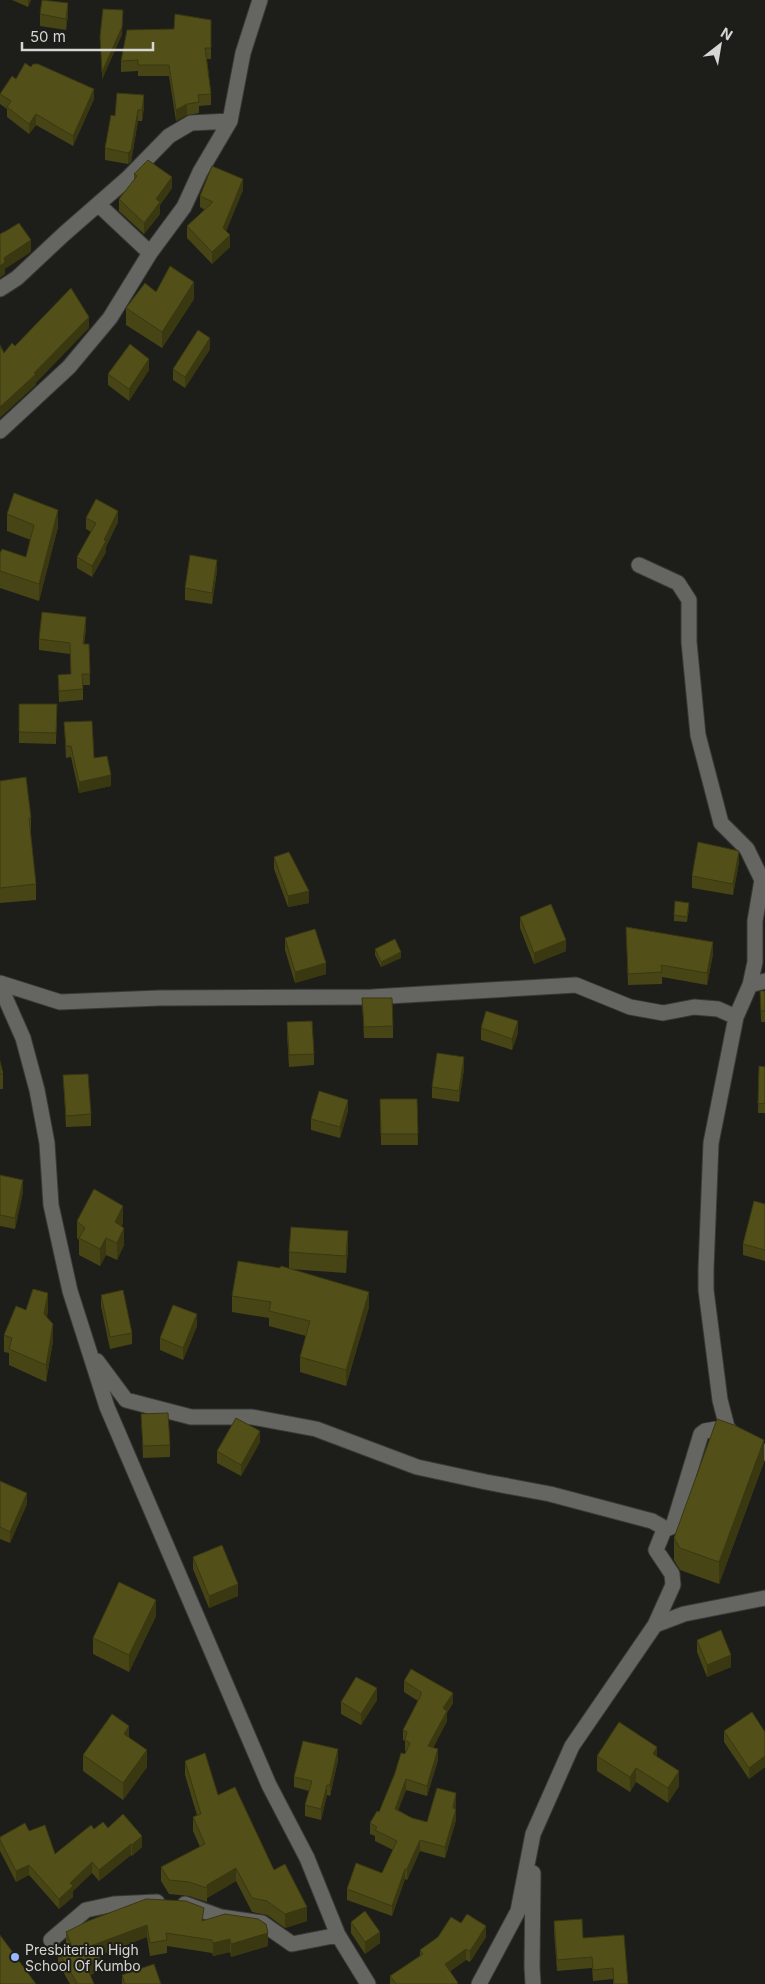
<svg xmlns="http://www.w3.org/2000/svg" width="765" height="1984" font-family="Inter,sans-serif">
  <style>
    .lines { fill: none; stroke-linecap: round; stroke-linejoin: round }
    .street-casing { stroke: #393937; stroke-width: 17 }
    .street { stroke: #656561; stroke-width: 15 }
    .wall { fill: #474515 }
    .shaded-wall { fill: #393811 }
    .building { fill: #525018; stroke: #393811 }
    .poi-dot { fill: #97b6fd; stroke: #1d1d19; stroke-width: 2 }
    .labels { text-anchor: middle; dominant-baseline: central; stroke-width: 4; stroke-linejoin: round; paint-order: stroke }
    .poi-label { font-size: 14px; fill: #d6d6d4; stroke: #1d1d19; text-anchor: start }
  </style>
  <rect width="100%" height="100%" fill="#1d1d19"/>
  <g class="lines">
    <defs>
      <path id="street" d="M99,205L150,253
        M0,289L17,278L64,234L128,178L169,136L191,123L230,121
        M0,431L69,367L110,318L150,253L184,207L200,172L230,121L243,53L260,0
        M639,565L678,583L689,600V642L698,735L721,823L747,849L762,880L755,921V962L750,985L736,1017L711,1143L706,1269V1290L720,1400L727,1427L734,1436L765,1453
        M0,983L60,1002L159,998L372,997L576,985L630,1007L663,1013L694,1007L718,1009L736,1017
        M750,985L765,981
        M0,986L23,1038L37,1090L47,1143L51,1205L70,1291L107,1407L269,1785L307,1858L338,1935L368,1984
        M97,1361L126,1400L191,1417H252L316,1429L417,1467L486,1482L550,1494L652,1521L661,1526L664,1530
        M664,1530L671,1527L674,1523L701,1434L705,1431L727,1427
        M655,1625L684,1614L765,1598
        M533,1873L532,1967L533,1984
        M185,1904L221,1917L262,1923L292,1944L338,1935
        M51,1940L86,1910L114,1904L157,1902
        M479,1984L518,1911L533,1834L572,1746L655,1625L673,1585L672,1574L656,1550L664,1530"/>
    </defs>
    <use href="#street" class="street-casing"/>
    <use href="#street" class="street"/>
  </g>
  <path class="wall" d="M12,0H31L28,7Z
    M40,14L68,15L66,30L40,26Z
    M211,20V59H207L211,94V105L199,106V113L187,115L176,121L169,76H138V71L121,72V61L174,29Z
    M16,79L94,99L73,146L36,125L29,134L7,117V109L0,104V94Z
    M144,107L142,121H138L131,162L128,164L105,160V148L115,116Z
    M134,174L172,188L160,205V214L144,234L119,211V199L134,180Z
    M243,190L226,231L230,247L212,264L187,238V226L205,210L200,207V196Z
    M156,292L194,299L162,348L126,325V308Z
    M210,349L185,388L173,380V369Z
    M149,370L129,401L108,385V374Z
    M7,514L58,527L39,601L0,588V553L26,557L31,540L7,531Z
    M86,518L118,522L106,547V552L92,577L77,568V557L91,532L86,529Z
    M217,571L212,604L185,600V588Z
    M86,628L84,644H89L90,685H83V700L59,702L58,675L71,674L70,654L39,650V639Z
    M19,704H57L56,744L19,743Z
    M64,722L94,758L111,786L79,793L71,757L66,758Z
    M0,781L31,818V834H30L36,884V900L0,903Z
    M274,857L309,903L288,907L274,869Z
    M739,862L733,895L692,888V876Z
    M689,909L687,922L674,921V915Z
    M520,917L566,951L534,964L520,928Z
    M626,927L713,954L707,985L662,977V984L628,985Z
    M285,938L326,974L295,983L285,950Z
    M375,949L401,958L381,967L375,955Z
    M760,991H765V1022H761Z
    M362,998L393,1026V1038H364Z
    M287,1022L314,1054V1065L289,1067L287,1034Z
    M481,1028L518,1033L512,1050L481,1040Z
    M0,1061L3,1074V1089H0Z
    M759,1066L765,1067V1113H758Z
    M464,1069L459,1102L432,1098V1087Z
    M63,1075L91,1114V1126L66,1127Z
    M380,1099H417L418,1145H381Z
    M348,1111L340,1138L311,1130V1119Z
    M0,1175L23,1192L15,1229L0,1226Z
    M765,1204V1261L743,1255V1244Z
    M77,1221L123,1223L121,1227L124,1245L117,1260L106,1255L100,1266L79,1255V1240L77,1238Z
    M348,1248L346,1273L289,1269V1252Z
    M101,1295L132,1333V1344L110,1349L101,1306Z
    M232,1296L369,1307L346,1386L300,1372V1357L306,1336L269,1326V1318L232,1312Z
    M26,1310H48L47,1317L53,1341L46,1382L9,1365V1353L4,1352V1335Z
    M197,1326L183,1360L160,1350V1338Z
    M141,1414L170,1445V1457L143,1458Z
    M260,1442L241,1476L217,1463V1451Z
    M764,1462L719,1584L680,1570L674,1560V1538Z
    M0,1481L27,1504L10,1543L0,1539Z
    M193,1557L238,1596L209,1608L193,1569Z
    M156,1616L129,1672L93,1654V1638Z
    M697,1640L731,1667L707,1677L697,1652Z
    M404,1681L453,1703L447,1713V1721L433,1748L438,1760L427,1796L406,1790L398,1810L412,1818L427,1822L456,1804L455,1809L456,1820L445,1858L420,1851L407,1880L405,1879L392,1916L347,1900V1889L382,1873L393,1850L375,1841V1836L370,1834V1823L379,1812L406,1752L405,1751V1741L403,1740V1730L418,1701L404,1692Z
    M377,1700L361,1725L341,1714V1702Z
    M724,1731L765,1732V1767L749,1779L724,1742Z
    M129,1737L147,1767L123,1800L83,1771V1755Z
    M597,1756L657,1757L679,1786L668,1803L636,1782L630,1792L597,1771Z
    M338,1760L330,1796L327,1795L321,1820L305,1816V1805L309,1791L294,1787V1777Z
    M185,1761L218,1795L274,1870L307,1921L285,1928L267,1915L252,1912L236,1881L207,1898V1902L189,1896L169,1894L161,1881V1867L200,1847L193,1831V1817L197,1815L185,1775Z
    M108,1828L142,1847L132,1856L131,1855L99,1881L92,1873L73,1891V1897L59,1909L29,1875L16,1882L0,1851V1837L29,1831L55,1854L94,1829Z
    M204,1920L268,1946L231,1957L230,1952L213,1956L212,1953L167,1946V1953L150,1956L147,1937L99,1955L100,1970L90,1975L94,1984H70L58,1963V1951L66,1947V1932Z
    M554,1921L583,1938L628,1984H613V1979L593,1981L592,1968L557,1971L554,1932Z
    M351,1922L380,1943L365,1954L351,1933Z
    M461,1923L486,1937L470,1962L466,1960L450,1971L458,1984H390V1976L420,1956V1950Z
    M122,1975L161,1984H122Z"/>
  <path class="shaded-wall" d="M28,0H31L28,7Z
    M68,3V15L66,30V19Z
    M123,10L122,35L102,80V72Z
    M94,89V99L73,146V136Z
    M144,95V107L142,121V110Z
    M187,104V115L176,121V110Z
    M138,110V121L131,162L128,164V153Z
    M36,114V125L29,134V124Z
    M172,177V188L160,205V214L144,234V223L156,199Z
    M243,179V190L223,239V228Z
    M230,235V247L212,264V252Z
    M31,240V252L5,269V274L0,278V266L4,258Z
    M194,282V299L162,348V332Z
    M89,317V328L36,383V385L0,418V407Z
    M210,338V349L185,388V377Z
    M149,359V370L129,401V389Z
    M58,510V527L39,601V584Z
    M118,511V522L106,547V552L92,577V566L104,540Z
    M217,560V571L212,604V593Z
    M86,617V628L83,656V644Z
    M111,775V786L79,793V782Z
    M739,851V862L733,895V884Z
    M309,891V903L288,907V896Z
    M566,940V951L534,964V953Z
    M713,942V954L707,985V973Z
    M401,952V958L381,967V962Z
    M326,963V974L295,983V972Z
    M518,1021V1033L512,1050V1039Z
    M464,1057V1069L459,1102V1091Z
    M348,1100V1111L340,1138V1127Z
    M23,1180V1192L15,1229V1218Z
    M123,1206V1223L115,1239V1222Z
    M124,1228V1245L117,1260V1243Z
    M348,1231V1248L346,1273V1256Z
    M106,1238V1255L100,1266V1249Z
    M369,1292V1307L346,1386V1370Z
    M48,1293V1310L44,1331V1314Z
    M197,1314V1326L183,1360V1348Z
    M53,1324V1341L46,1382V1365Z
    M260,1431V1442L241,1476V1465Z
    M764,1440V1462L719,1584V1562Z
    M27,1493V1504L10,1543V1532Z
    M238,1584V1596L209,1608V1596Z
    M156,1600V1616L129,1672V1655Z
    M731,1655V1667L707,1677V1665Z
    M377,1688V1700L361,1725V1714Z
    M453,1693V1703L447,1713V1721L428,1757V1746L443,1708Z
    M129,1726V1743L124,1734Z
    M657,1747V1762L653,1754Z
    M338,1749V1760L330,1796V1785Z
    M438,1749V1760L427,1796V1786Z
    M147,1750V1767L123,1800V1783Z
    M765,1756V1767L749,1779V1768Z
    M636,1768V1782L630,1792V1777Z
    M679,1771V1786L668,1803V1788Z
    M406,1779V1790L395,1819V1809Z
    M327,1785V1795L321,1820V1809Z
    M456,1793V1804L453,1819V1808Z
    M456,1809V1820L445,1858V1847Z
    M142,1836V1847L132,1856V1845Z
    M420,1840V1851L407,1880V1869Z
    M131,1844V1855L99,1881V1870Z
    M92,1862V1873L73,1891V1897L59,1909V1899L70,1883Z
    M29,1865V1875L16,1882V1871Z
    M236,1868V1881L207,1898V1902V1885Z
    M405,1869V1879L392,1916V1906Z
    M307,1907V1921L285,1928V1914Z
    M147,1925V1937L93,1958V1945Z
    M486,1926V1937L470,1962V1951Z
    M380,1932V1943L365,1954V1942Z
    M268,1933V1946L231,1957V1944Z
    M230,1939V1952L213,1956V1943Z
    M466,1949V1960L445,1975V1964Z
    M100,1957V1970L86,1978V1965Z"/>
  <path class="building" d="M42,0L68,3L66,19L40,14Z
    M103,9L123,10L122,27L102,72L100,37Z
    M175,14L211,20V48H205L211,94L198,95L199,102L187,104L176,110L169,65H138V60L121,61L127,30L174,29Z
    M25,63L31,67L33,64H38L94,89L73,136L36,114L29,124L7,107L11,101L0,94L12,76L16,79Z
    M117,93L144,95L142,110H138L131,150L128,153L105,148L111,115L115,116Z
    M148,160L172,177L156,199L160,202L144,223L119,199L137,176L134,174Z
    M212,166L243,179L223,228L230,235L212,252L187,226L213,202L200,196Z
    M19,223L31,240L4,258L5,262L0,266V234L6,231Z
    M170,266L194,282L162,332L126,308L145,283L156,292Z
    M71,288L89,317L34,373L36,374L0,407V345L4,353L12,343L15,346Z
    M198,330L210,338L185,377L173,369Z
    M130,344L149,359L129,389L108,374Z
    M14,493L58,510L39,584L0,571V553L2,549L26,557L34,525L7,514Z
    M96,499L118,511L104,540L106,541L92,566L77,557L96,523L86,518Z
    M190,555L217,560L212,593L185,588Z
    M42,612L86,617L83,644H89L90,674H82L83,689L59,691L58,675L71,674L70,643L39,639Z
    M19,704H57L56,733L19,732Z
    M92,721L94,758L107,756L111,775L79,782L71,746H66L64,722Z
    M26,777L31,818H29L36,884L0,888V781Z
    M698,842L739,851L733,884L692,876Z
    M289,852L309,891L288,896L274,857Z
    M675,901L689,903L687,917L674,915Z
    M551,904L566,940L534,953L520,917Z
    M626,927L713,942L707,973L661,965L662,972L628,974Z
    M315,929L326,963L295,972L285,938Z
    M395,939L401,952L381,962L375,949Z
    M760,991H765V1011H761Z
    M362,998H392L393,1026L364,1027Z
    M486,1011L518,1021L512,1039L481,1028Z
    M312,1021L314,1054L289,1055L287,1022Z
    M437,1053L464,1057L459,1091L432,1087Z
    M0,1061L3,1074H0Z
    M759,1066L765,1067V1103L758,1104Z
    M88,1074L91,1114L66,1116L63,1075Z
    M319,1091L348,1100L340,1127L311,1119Z
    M380,1099H417L418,1134H381Z
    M0,1175L23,1180L15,1218L0,1215Z
    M94,1189L123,1206L115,1222L124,1228L117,1243L106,1238L100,1249L79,1238L85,1228L77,1221Z
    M754,1201L765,1204V1250L743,1244Z
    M291,1227L348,1231L346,1256L289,1252Z
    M238,1261L280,1268L281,1266L369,1292L346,1370L300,1357L310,1321L269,1311L271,1302L232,1296Z
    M33,1289L48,1293L44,1314L53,1324L46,1365L9,1349L12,1338L4,1335L16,1306L26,1310Z
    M123,1290L132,1333L110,1337L101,1295Z
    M173,1305L197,1314L183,1348L160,1338Z
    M168,1413L170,1445L143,1446L141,1414Z
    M236,1418L260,1431L241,1465L217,1451Z
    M717,1419L734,1425L764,1440L719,1562L680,1548L674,1538Z
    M0,1481L27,1493L10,1532L0,1527Z
    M222,1545L238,1584L209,1596L193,1557Z
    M119,1582L156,1600L129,1655L93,1638Z
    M721,1630L731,1655L707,1665L697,1640Z
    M411,1669L453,1693L443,1708L447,1711L428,1746L438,1749L427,1786L406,1779L395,1809L412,1818L427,1822L437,1788L456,1793L453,1808L456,1809L445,1847L420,1840L407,1869H405L392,1906L347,1889L356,1863L382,1873L397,1841L375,1830L377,1827L370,1823L377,1811L379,1812L395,1773L401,1753L405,1754L410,1743L405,1740L407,1732L403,1730L421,1695V1692L404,1681Z
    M356,1677L377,1688L361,1714L341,1702Z
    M752,1712L765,1732V1756L749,1768L724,1731Z
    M112,1714L129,1726L124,1734L147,1750L123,1783L83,1755Z
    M619,1722L657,1747L653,1754L679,1771L668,1788L636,1768L630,1777L597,1756Z
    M303,1741L338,1749L330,1785H327L321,1809L305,1805L312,1781L294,1777Z
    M205,1753L218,1795L235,1787L274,1870L285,1864L307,1907L285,1914L267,1901L252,1898L236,1868L207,1885V1888L189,1882L169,1880L161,1867L205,1844L193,1817L201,1814L185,1761Z
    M123,1814L142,1836L132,1845L131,1844L99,1870L92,1862L70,1883L73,1886L59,1899L29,1865L16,1871L0,1840V1837L25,1823L29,1831L45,1825L55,1854L91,1825L94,1829L103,1822L108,1828Z
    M146,1899L186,1901L204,1908L202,1921L225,1914L258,1919L266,1924L268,1933L231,1944L230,1939L213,1943L212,1940L166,1933L167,1940L150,1943L147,1925L93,1945L100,1957L86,1965L94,1984H75L77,1983L58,1951L71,1944L66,1932L88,1921Z
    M365,1911L380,1932L365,1942L351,1922Z
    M467,1914L486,1926L470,1951L466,1949L445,1964L458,1983L457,1984H396L390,1976L423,1954L420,1950L438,1937L451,1917L461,1923Z
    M582,1919L583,1938L624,1935L628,1984H614L613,1968L593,1970L592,1957L557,1960L554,1921Z
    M0,1935L36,1984H0Z
    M154,1964L161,1984H125L122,1975Z"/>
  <circle class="poi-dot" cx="15" cy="1957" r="5"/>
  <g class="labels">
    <g class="poi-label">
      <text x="25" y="1949">Presbiterian High<tspan x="25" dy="16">School Of Kumbo</tspan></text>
    </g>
  </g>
  <g transform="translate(720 45) rotate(31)" stroke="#1d1d19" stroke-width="4" paint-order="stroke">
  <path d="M0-4L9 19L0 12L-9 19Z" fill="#d6d6d4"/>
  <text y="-8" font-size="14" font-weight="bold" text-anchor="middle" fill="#d6d6d4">N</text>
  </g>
  <path d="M22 42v8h131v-8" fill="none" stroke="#d6d6d4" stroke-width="2.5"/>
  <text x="30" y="42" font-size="15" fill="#d6d6d4" stroke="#1d1d19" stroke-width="4" paint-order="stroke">50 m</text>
</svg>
